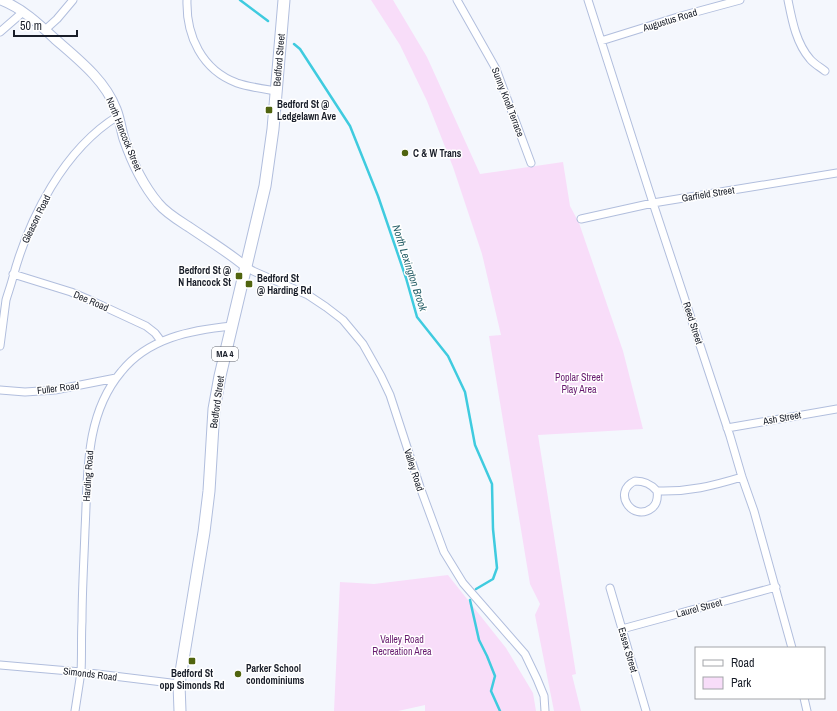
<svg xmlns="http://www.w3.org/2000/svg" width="837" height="711" font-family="'Archivo Narrow',sans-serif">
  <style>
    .green { fill: #f8ddf9 }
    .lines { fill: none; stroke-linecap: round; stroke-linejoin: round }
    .stream { stroke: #3fcbdf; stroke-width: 2.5 }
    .street-casing { stroke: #b1bedd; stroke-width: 9 }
    .secondary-casing { stroke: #b1bedd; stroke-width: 11 }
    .primary-casing { stroke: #b1bedd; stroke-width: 13 }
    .street { stroke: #fff; stroke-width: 7 }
    .secondary { stroke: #fff; stroke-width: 9 }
    .primary { stroke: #fff; stroke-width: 11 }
    .poi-dot { fill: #50640f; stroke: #fff; stroke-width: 1.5 }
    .labels { text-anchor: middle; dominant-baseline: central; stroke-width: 3; stroke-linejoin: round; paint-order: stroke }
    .shield { fill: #fff; stroke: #5d6168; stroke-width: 1 }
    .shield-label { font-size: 9px; font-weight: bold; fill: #181d28 }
    .street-label { font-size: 10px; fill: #181d28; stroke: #fff }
    .poi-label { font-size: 10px; font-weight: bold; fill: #181d28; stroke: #fff; text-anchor: start }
    .park-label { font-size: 10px; fill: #671a6e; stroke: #fff }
    .water-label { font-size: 11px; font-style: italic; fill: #286069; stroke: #fff }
  </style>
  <rect width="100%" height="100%" fill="#f4f7fd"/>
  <path class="green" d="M371,0H393L427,57L480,174L563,162L570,206L579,223L623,351L643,429L538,435L576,674L572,675L581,711H554L535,615L540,604L530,584L489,336L501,335L482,254L453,167L427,101L400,45Z
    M448,575L506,648L533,693L536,711H425V705L398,711H334L340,582L374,584Z"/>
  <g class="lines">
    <path class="stream" d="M240,0L268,21
      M294,44L300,49L350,126L378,196L406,278L417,317L448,356L465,392L475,445L492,484L493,529L497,568L493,579L476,589
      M470,600L479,640L487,656L495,676L491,691L500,711"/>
    <defs>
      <path id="street" d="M187,0C186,36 202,70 237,83C249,87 264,89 276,91
        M457,0L496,69L531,163
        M588,0L653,203L730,436L742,477L754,511L792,648
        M788,0C792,20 796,43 810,59C814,64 820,67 825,71
        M46,29L57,19L73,0
        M0,32L23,12
        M601,41L681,16L740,0
        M581,219L653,203L837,173
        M246,267L253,271L308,295L326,307L343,320L363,344L381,376L390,395L420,487L444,552L463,583L525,654L537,679L544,696L545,711
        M13,274L71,292L92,301L146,326L155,333L161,341
        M0,346C2,331 4,316 6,300C8,293 11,285 13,277C29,218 64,149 118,116
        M0,390L25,392L55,390L116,378
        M727,428L837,409
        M635,481C645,481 651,484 657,491C658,498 657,504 652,508C633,523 611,492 635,481Z
        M657,491C689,492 712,486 742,477
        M610,588L646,711
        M622,629L776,587
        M0,665L81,672L179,684
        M804,698L807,711
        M75,711C77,698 79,685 81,672C82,655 81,638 82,621C82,591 84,560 85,530C88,476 84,416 121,372C148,338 191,330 232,326"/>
      <path id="secondary" d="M1,0C22,8 39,24 55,39C78,59 105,80 116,109C120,119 121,129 124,139C132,162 142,184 158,203C166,213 178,220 189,227C208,240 228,252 246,267"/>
      <path id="primary" d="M180,711L179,684L204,532L209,491L214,409L220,376L265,186L273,129L284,0"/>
    </defs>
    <use href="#street" class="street-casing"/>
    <use href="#secondary" class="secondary-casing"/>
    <use href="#primary" class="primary-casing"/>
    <use href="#street" class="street"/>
    <use href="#secondary" class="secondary"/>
    <use href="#primary" class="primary"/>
  </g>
  <g class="poi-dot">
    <rect x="265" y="106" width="8" height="8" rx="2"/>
    <circle cx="405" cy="153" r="4"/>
    <rect x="235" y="272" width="8" height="8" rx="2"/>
    <rect x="245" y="280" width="8" height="8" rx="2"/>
    <rect x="188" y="657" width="8" height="8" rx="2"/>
    <circle cx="238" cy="674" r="4"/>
  </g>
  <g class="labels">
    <rect class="shield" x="212" y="347" width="26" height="14" rx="3"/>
    <g class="shield-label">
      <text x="225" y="354">MA 4</text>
    </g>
    <g class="street-label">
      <text transform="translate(670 20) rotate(-17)">Augustus Road</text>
      <text transform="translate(279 60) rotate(-85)">Bedford Street</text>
      <text transform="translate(508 102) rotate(69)">Sunny Knoll Terrace</text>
      <text transform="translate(124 134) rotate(68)">North Hancock Street</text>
      <text transform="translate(708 194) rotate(-9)">Garfield Street</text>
      <text transform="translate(36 219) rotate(-64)">Gleason Road</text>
      <text transform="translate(91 301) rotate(23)">Dee Road</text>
      <text transform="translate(693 323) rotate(72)">Reed Street</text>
      <text transform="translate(58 388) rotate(-7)">Fuller Road</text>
      <text transform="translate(217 402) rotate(-82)">Bedford Street</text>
      <text transform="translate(782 418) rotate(-10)">Ash Street</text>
      <text transform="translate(414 470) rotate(72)">Valley Road</text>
      <text transform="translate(88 476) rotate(-86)">Harding Road</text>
      <text transform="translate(699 608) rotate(-15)">Laurel Street</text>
      <text transform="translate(628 650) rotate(74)">Essex Street</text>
      <text transform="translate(90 674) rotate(7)">Simonds Road</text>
    </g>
    <g class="poi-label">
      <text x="277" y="104">Bedford St @<tspan x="277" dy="12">Ledgelawn Ave</tspan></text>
      <text x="413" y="153">C &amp; W Trans</text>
      <text x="231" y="270" text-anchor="end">Bedford St @<tspan x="231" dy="12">N Hancock St</tspan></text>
      <text x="257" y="278">Bedford St<tspan x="257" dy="12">@ Harding Rd</tspan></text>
      <text x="246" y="668">Parker School<tspan x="246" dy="12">condominiums</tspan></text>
      <text x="192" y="673" text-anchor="middle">Bedford St<tspan x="192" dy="12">opp Simonds Rd</tspan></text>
    </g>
    <g class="park-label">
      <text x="579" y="377">Poplar Street<tspan x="579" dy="12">Play Area</tspan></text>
      <text x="402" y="639">Valley Road<tspan x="402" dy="12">Recreation Area</tspan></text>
    </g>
    <g class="water-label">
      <text transform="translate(410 268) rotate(72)">North Lexington Brook</text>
    </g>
  </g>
  <rect x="695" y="647" width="130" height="52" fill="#ffffff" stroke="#a3a5a9"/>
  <rect x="703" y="660" width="20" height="6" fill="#ffffff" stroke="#a3a5a9"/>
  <text x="731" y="667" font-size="12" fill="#181d28">Road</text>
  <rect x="703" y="677" width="20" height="12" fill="#f8ddf9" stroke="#a3a5a9"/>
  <text x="731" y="687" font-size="12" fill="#181d28">Park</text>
  <path d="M14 30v6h63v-6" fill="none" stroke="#181d28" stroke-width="2"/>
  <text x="20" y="30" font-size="12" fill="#181d28" stroke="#ffffff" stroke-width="3" paint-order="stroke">50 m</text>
</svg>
